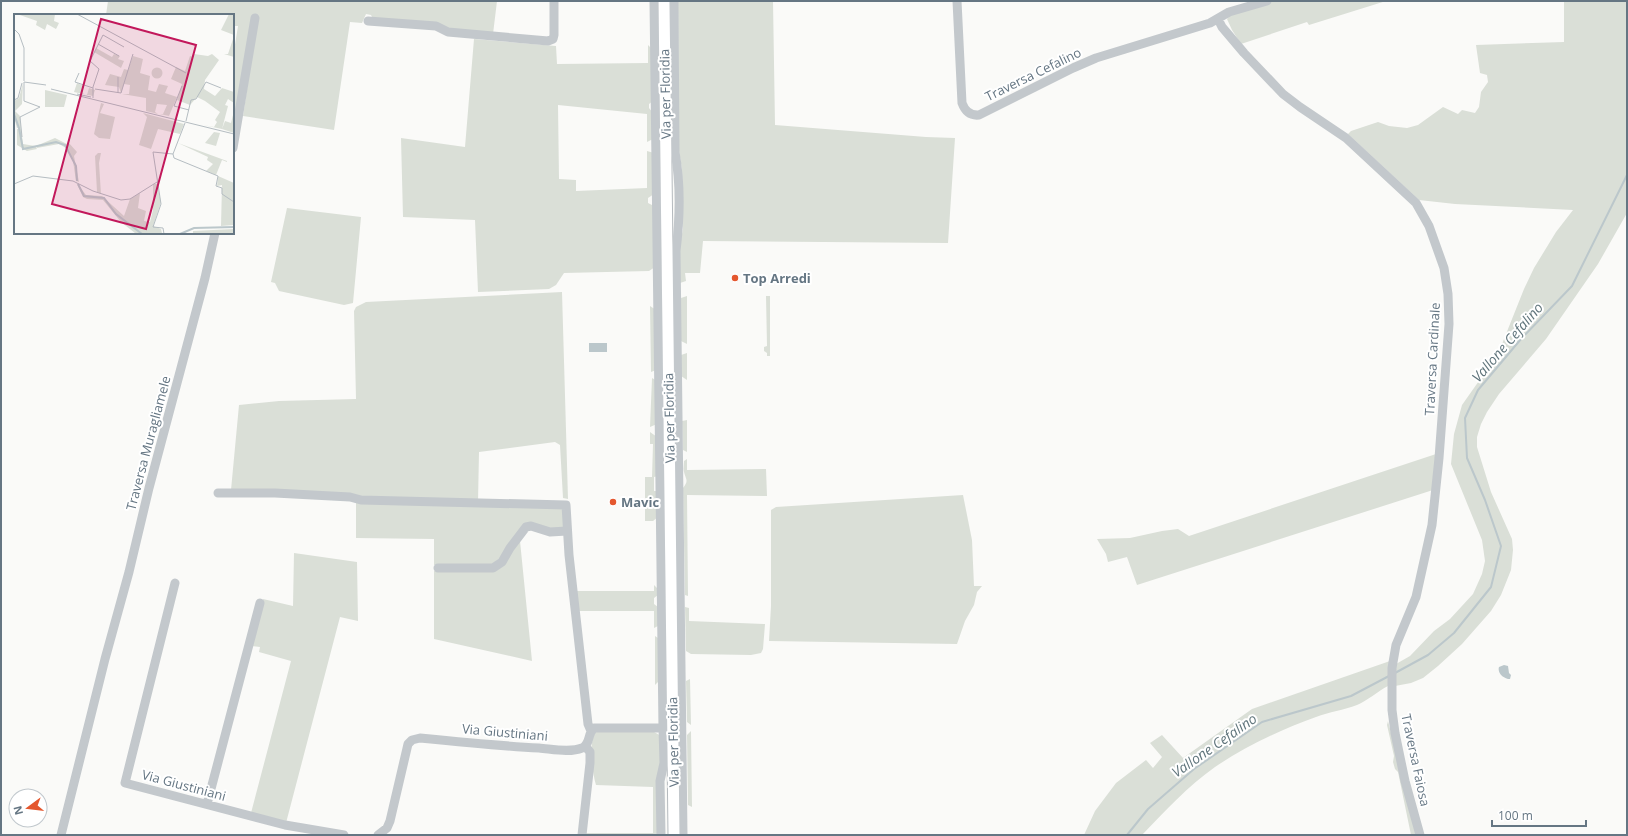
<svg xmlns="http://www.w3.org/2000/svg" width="1628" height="836" font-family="'Open Sans',sans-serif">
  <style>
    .green { fill: #dadfd7 }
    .water { fill: #bbc7cb }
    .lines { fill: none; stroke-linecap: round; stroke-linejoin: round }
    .stream { stroke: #bbc7cb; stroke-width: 2 }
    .major-casing { stroke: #b5babe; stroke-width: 13 }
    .minor { stroke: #c3c8cc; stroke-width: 9 }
    .major { stroke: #fff; stroke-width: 11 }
    .poi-dot { fill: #e4572e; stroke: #fff; stroke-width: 1.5 }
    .labels { text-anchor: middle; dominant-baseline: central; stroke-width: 4; stroke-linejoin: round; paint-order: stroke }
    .street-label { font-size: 13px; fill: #657683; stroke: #fff }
    .poi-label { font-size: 13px; font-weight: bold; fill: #657683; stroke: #fff; text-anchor: start }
    .water-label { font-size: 14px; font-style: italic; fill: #60757c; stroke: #fff }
    .inset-river { fill: none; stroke: #bbc7cb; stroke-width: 2 }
    .inset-road { fill: none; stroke: #b5bdc2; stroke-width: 1 }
    .view { fill: #c2185b; fill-opacity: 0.15; stroke: #c2185b; stroke-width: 2 }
    .inset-edge { fill: none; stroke: #657683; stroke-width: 2 }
  </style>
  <rect width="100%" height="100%" fill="#fafaf8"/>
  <path class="green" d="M108,1H497L493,34L373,19L371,15L366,14L362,23L350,22L334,130L243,116L258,15L254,14L238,109H233V57L238,26H233V15H106Z
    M678,1H773L775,125L926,137L955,138L948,243L703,241L700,273H685L686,281L680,283L679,249L683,229L682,169L679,151Z
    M1274,1H1386L1309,25L1307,22L1241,44L1232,30L1227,19L1231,14Z
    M1564,1H1627V213L1598,264L1546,339L1499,394L1487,412L1481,424L1477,437V447L1491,492L1512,539L1513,550L1511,570L1501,595L1491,611L1462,644L1438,666L1423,678L1411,683L1395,686L1396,664L1410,656L1434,631L1450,619L1473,594L1482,574L1485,561L1482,540L1451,464L1454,434L1462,405L1481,378L1478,374L1498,354L1524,289L1534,268L1556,232L1573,210L1455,204L1419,200L1348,134L1351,131L1378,122L1389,126L1407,128L1418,125L1443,107L1458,114L1462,110L1475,113L1479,107L1481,92L1488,82L1487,75L1480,73L1476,45L1564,42Z
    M474,39L556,46L557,64L648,63V45L652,49L653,101L649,104V108L653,113V139L647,142V114L558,105L559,179L576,180V191L647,188V151L654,153V194L648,198V203L654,206L655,267L649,271L564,273L556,285L549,289L478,292L475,220L403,217L401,138L465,147Z
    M287,208L361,217L353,303L344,305L279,291L275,283L271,282Z
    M562,292L568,499L563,498L560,445L555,442L479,452L478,502L231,490L239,405L279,401L356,399L354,311L356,307L366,302Z
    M687,296V344L681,341V298Z
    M766,296H770V356H767V353L764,351V347L767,346Z
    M650,306L656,310V370L651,372Z
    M687,353V380L681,376V355Z
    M652,378L657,381V424L650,427Z
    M687,420V452L683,450L682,421Z
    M650,432L657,437L658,476L654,477V491H658V517L653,521H645V477H652L653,444H650Z
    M1436,454L1433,490L1137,585L1127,557L1108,562L1106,554L1097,539L1130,538L1162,531L1178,529L1189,536Z
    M687,459V470L766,469L767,496L687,495L688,596L685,595L683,488C689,480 686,480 684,472C683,469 684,465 684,461Z
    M963,495L972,540L974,586H982L977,592L974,605L965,621L957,644L769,641L771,606V510L776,507Z
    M356,501L564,507L565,529L550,530L531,524L503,555L491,566L434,565V539L356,538Z
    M520,541L532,661L434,639V571L494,570Z
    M294,553L357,562L358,621L340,617L286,823L251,813L291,661L259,652L260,647L251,646L263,599L293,606Z
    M654,585L658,589V595L654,598V604L658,607V626L654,628V611H577L575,591H654Z
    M685,607L689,608V621L765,624L763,649L761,653L751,655L691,654L686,651Z
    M655,636L658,638L659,681L655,685Z
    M1390,661L1388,686C1378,691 1367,701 1357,705C1344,710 1329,712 1316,717C1282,729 1246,746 1215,767C1188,786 1165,811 1142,835H1084L1095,811L1116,783L1146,760L1153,768L1162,757L1150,743L1162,735L1183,758L1252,709Z
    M690,679L691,725L687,722L686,681Z
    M1388,721L1417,835H1411L1398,772L1395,769L1393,762L1394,756L1387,725Z
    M649,729L661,736L658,835H583L584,833H653V787L596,785C592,771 588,743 596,731Z
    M691,731L692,806V807L688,805L687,735Z"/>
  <path class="water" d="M589,343H607V352H589Z
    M1504,665L1508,666L1509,673L1511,675L1510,679C1504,679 1497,673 1499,667Z"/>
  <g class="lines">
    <path class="stream" d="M1395,673L1428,655L1454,633L1491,587L1501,546L1485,500L1467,458L1465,418L1478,390L1521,339L1572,286L1627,175
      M1127,835L1148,809L1194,769L1262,722L1351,696L1389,676"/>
    <defs>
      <path id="major" d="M664,1L674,835"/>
    </defs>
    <use href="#major" class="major-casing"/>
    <path class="minor" d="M654,1L663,728L664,763L660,781L661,835
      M674,1L675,152C681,185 680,218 676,251L683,835
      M957,1L962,103C965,111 970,116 979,115L1073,68L1096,58L1210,23L1229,12L1267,1
      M1218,19L1222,27L1244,53L1283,94L1300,107L1346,138L1416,203L1429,226L1444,268L1448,294L1449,324L1439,458L1432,525L1416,597L1396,645L1392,668V710L1395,733L1405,781L1420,835
      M368,21L436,26L448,32L548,41L553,39L554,35V1
      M233,148L255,18
      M218,493H275L350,497L361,500L566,505L569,555L588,724L591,731
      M438,568H493L502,562L510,548L526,527L531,526L550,532L567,531
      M175,583L125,783L285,825L344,835
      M207,804L260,603
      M61,835L105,659L129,572L149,488L205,278L215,233
      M378,835L387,828L390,821L408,744L412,740L420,738C460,742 500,746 539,748C552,749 570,753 582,748C591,744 587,734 594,728H663
      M582,835L590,763V752L585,746"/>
    <use href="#major" class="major"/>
  </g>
  <g class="poi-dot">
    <circle cx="735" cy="278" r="4"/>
    <circle cx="613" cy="502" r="4"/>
  </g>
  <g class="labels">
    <g class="street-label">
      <text transform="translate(1033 74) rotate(-26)">Traversa Cefalino</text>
      <text transform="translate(665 94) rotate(-91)">Via per Floridia</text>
      <text transform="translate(1432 359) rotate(-87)">Traversa Cardinale</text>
      <text transform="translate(669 418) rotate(-91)">Via per Floridia</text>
      <text transform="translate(148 443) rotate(-75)">Traversa Muragliamele</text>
      <text transform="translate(505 732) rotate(5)">Via Giustiniani</text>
      <text transform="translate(673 742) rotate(-91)">Via per Floridia</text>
      <text transform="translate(1416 760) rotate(78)">Traversa Faiosa</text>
      <text transform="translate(184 785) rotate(15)">Via Giustiniani</text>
    </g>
    <g class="poi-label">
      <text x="743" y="278">Top Arredi</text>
      <text x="621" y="502">Mavic</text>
    </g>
    <g class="water-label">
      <text transform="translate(1507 342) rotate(-49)">Vallone Cefalino</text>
      <text transform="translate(1214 745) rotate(-35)">Vallone Cefalino</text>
    </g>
  </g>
  <g transform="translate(14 14)">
    <rect width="220" height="220" fill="#fafaf8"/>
    <path d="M3,0H41L40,7L45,9L42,15L33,10L31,16L22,11L23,7ZM215,0H220V21L207,16ZM220,22V43L210,40H214ZM82,34L98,43L100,40L106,42L104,45L110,47L107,54L80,38ZM180,40L194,42L198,40L205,46L191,66L190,75L201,82L208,74L220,78V89L214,85L211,91L214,92L208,115L189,111L200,113L203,108L201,106L206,98L191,87L183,83L176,91L163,86L168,70L157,65L162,53L171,57L176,42L179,43ZM119,42L129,45L126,59L136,62L134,76L142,78L145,70L154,72L151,79L163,83L155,102L146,100H149L153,91L143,90L141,98L144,100L132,97V84L108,80H115L116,71L110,70L107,79L105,73L91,71L96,60L107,63L110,55L114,56ZM137.5 59a5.5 5.5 0 1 1 11 0a5.5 5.5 0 1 1-11 0ZM9,69L8,90L1,97L6,102L7,114H3L0,103V87L5,84ZM63,69L70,72L68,79L73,81L75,74L81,76L79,82L55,77L60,78ZM31,76L53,81L50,93H31ZM87,89L90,90L86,99L101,103L96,125L85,124L80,120ZM220,97V119L208,115L211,107L217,109ZM129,99L170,110L166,120L144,115L137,135L125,131L133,103ZM7,114L9,130L21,132L23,135L13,137L3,131V115ZM200,118L206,119L202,132L191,129ZM41,124L53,130L54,128L63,138L60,142L65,168L62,167L59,147L52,134L45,130L23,134L22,132ZM164,129L213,147V148L208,146L202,161L192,157L199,150L193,146L194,143ZM84,139H87L85,149L87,180L83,178L81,142ZM204,162L220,169L219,211L207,212L208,171L203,172ZM62,168L72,181L88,182L110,202L116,185L126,179L124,194L132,197L130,207L136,208L139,196V170H143L147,188L139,212L147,215L148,219H121L107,208L89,186L73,185L69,183ZM220,215V220H179V217Z" fill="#dadfd7"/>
    <path class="inset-river" d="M0,100L5,114M5,114L9,135L42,128L51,131L62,152L63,167M64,170L70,182L90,184L102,200L128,220M166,220L180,214L220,213"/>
    <path class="inset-road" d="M63,0L172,59M0,15L5,20L10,34V67M84,30L105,42M65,59L61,68L79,74M104,63V79M10,68V87L26,93M10,68L32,71M168,72L160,92L175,96M37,75L220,120M81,75L107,79L119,40M63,80L77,83M79,84V73L85,55L76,47L89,21L110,33M0,86L4,84L8,69M172,107L177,86L182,85L192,68L207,74M8,123L6,103L26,93M159,140L160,144L204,162L202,172L208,174V180L220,188M0,170L19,162L59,167L79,177L107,186L116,185L143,168M150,220L149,214L139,213L147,190L139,138L159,140L171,109"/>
    <path class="view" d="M87,5L182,31L132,215L38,190Z"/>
    <rect width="220" height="220" class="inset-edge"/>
  </g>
  <rect width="1628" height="836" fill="none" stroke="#657683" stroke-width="4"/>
  <g transform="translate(28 808) rotate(255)"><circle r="19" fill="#ffffff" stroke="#c1c8cd"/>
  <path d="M0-3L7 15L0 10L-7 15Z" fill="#e4572e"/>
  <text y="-6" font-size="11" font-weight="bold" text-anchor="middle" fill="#657683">N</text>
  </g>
  <path d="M1492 820v6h94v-6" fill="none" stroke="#657683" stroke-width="2"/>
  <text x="1498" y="820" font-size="12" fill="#657683" stroke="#ffffff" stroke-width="3" paint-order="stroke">100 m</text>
</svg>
